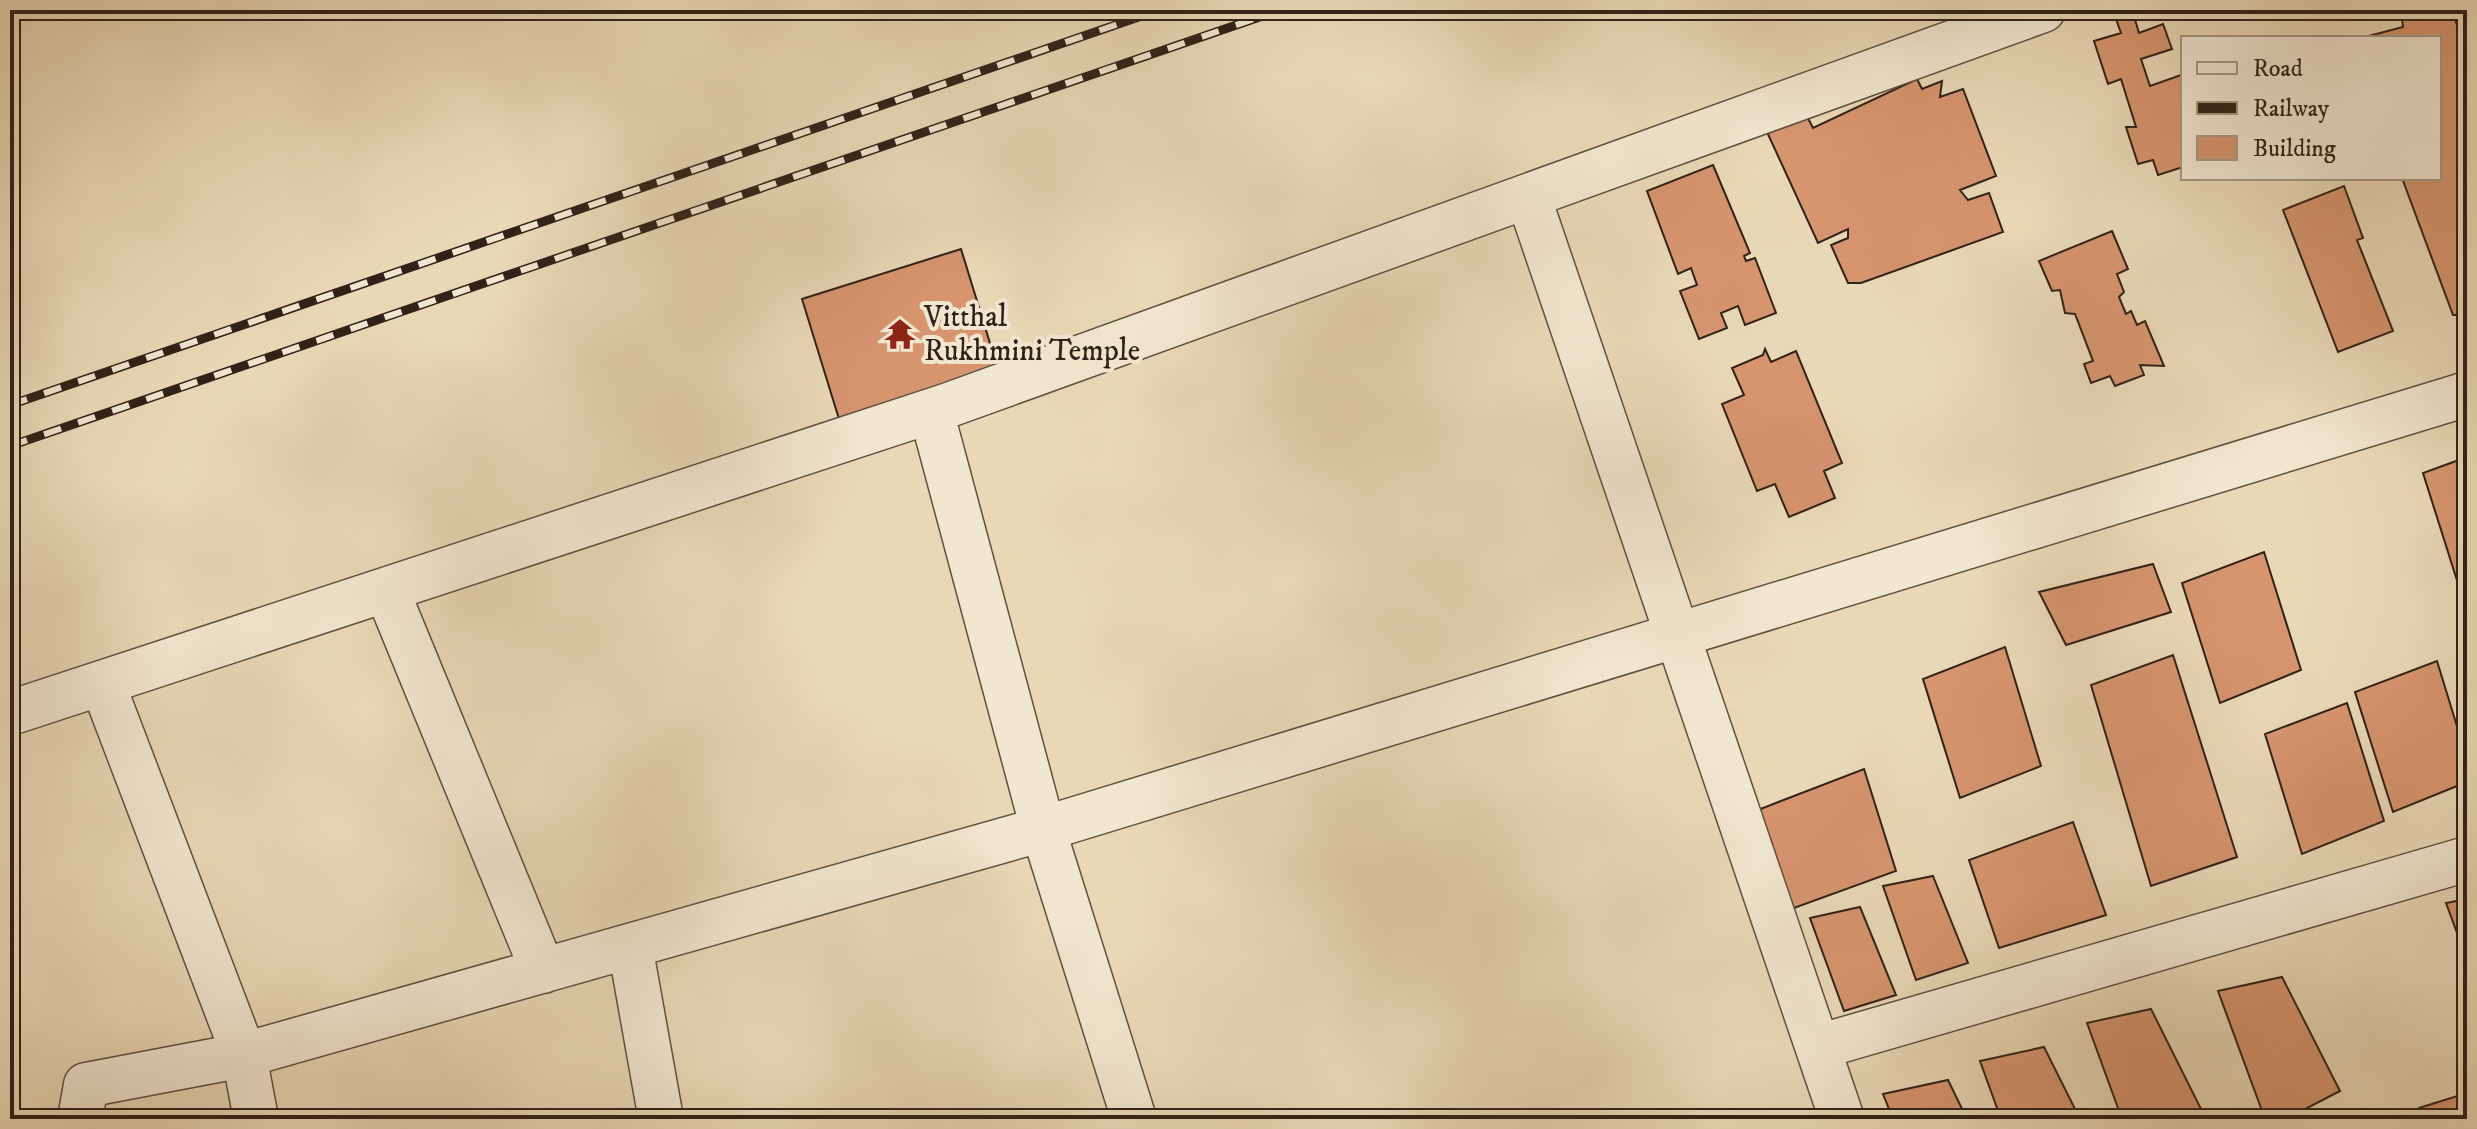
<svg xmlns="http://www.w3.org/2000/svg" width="2477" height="1129" font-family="'IM FELL DW Pica',serif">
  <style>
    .building { fill: #d6946f; stroke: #302218; stroke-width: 2 }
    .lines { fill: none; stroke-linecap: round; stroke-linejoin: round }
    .street-casing { stroke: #5e5040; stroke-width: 47 }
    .street { stroke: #f1e6d0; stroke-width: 44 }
    .rail-casing { stroke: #302218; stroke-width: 9 }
    .rail { stroke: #f1e6d0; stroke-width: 6; stroke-dasharray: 18; stroke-linecap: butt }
    .labels { text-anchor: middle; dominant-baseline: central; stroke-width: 8; stroke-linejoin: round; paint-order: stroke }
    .poi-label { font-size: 30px; fill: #302218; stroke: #f1e6d0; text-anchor: start }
  </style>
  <rect width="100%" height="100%" fill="#e9d8b6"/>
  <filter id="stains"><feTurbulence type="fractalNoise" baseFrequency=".0025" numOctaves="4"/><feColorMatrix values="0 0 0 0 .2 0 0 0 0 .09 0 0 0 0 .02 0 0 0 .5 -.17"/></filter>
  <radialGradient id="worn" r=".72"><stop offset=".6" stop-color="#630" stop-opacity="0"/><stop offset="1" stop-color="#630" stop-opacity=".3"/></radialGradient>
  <path class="building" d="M2401,10H2451L2467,49V315H2453L2402,178H2439V38H2361L2403,27Z
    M2133,13L2139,33L2163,24L2172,49L2141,59L2150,86L2181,75L2183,82V167L2158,175L2153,160L2138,164L2126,127H2136L2121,79L2108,84L2094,41L2121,33L2116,19Z
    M1917,79L1922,89L1942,81L1940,97L1963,89L1996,176L1960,190L1968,200L1989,193L2003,232L1861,283H1848L1831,245L1848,238V229L1818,243L1767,132L1806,114L1813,128Z
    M1713,165L1750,253L1744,256L1746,261L1755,258L1776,313L1745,325L1738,306L1721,313L1727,328L1699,339L1680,291L1697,285L1691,268L1678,274L1647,191Z
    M2344,186L2363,238L2357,240L2393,331L2338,352L2283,210Z
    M2112,231L2128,269L2117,274L2124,292L2119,297L2126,314L2131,311L2137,325L2145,321L2164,366L2140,365L2144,375L2115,386L2110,376L2091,383L2084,364L2093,361L2075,314L2065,313L2060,290L2052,291L2039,261Z
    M961,249L998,369L839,419L802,299Z
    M1765,349L1771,362L1796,351L1842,463L1824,471L1835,498L1789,517L1775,484L1757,491L1722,404L1744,395L1732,368L1763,355Z
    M2467,457V590L2461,593L2423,473Z
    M2264,552L2301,670L2220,703L2182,583Z
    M2153,564L2171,612L2066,645L2039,592Z
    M2005,647L2041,766L1960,798L1923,679Z
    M2173,655L2237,857L2151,886L2091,685Z
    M2437,661L2467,759V782L2393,812L2355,692Z
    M2347,703L2384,821L2302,854L2265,734Z
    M1864,769L1896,871L1783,912L1750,813Z
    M2073,822L2106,915L1999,948L1969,860Z
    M1933,876L1968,963L1916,980L1883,886Z
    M2467,899V960L2446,903Z
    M1860,907L1896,995L1844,1011L1810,918Z
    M2282,977L2340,1091L2286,1119H2265L2218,991Z
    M2151,1009L2206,1119H2122L2087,1023Z
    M2044,1047L2080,1119H2001L1980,1061Z
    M1948,1080L1967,1119H1893L1883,1094Z
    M2467,1093V1119H2423L2419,1108Z"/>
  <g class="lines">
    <defs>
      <path id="street" d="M1528,196L1842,1119
        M931,411L1043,829L1134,1119
        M387,591L543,971
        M103,685L244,1055L256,1119
        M10,713L946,406L2043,10
        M630,946L661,1119
        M1818,1047L2467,859
        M80,1119L86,1085L244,1055L1043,829L2467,394"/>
    </defs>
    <use href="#street" class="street-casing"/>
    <use href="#street" class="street"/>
    <defs>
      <path id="rail" d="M10,405L1159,10
        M10,446L1280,10"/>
    </defs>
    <use href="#rail" class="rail-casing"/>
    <use href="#rail" class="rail"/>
  </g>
  <defs>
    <symbol id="temple-bare" viewBox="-9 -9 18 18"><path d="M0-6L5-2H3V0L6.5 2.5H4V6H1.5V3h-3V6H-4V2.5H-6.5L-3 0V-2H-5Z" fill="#8f2418" stroke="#f1e6d0" stroke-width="2.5" paint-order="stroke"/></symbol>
  </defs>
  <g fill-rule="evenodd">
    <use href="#temple-bare" x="878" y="312" width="44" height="44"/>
  </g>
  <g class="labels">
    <g class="poi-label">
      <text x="924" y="317">Vitthal<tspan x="924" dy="34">Rukhmini Temple</tspan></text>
    </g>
  </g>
  <rect width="2477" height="1129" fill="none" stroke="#e9d8b6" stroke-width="40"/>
  <rect x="12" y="12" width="2453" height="1105" fill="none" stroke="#302218" stroke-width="4"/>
  <rect x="20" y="20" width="2437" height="1089" fill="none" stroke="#302218" stroke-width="2"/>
  <rect x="2181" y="36" width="260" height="144" fill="#f1e6d0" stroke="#a49886" stroke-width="2"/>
  <rect x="2197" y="62" width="40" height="12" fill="#f1e6d0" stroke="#a49886" stroke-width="2"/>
  <text x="2253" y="76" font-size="24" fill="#302218">Road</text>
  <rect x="2197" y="102" width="40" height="12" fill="#302218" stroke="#a49886" stroke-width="2"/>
  <text x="2253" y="116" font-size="24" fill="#302218">Railway</text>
  <rect x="2197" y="136" width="40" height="24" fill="#d6946f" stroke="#a49886" stroke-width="2"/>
  <text x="2253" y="156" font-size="24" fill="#302218">Building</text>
  <rect width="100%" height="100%" filter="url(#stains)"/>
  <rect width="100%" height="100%" fill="url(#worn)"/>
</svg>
